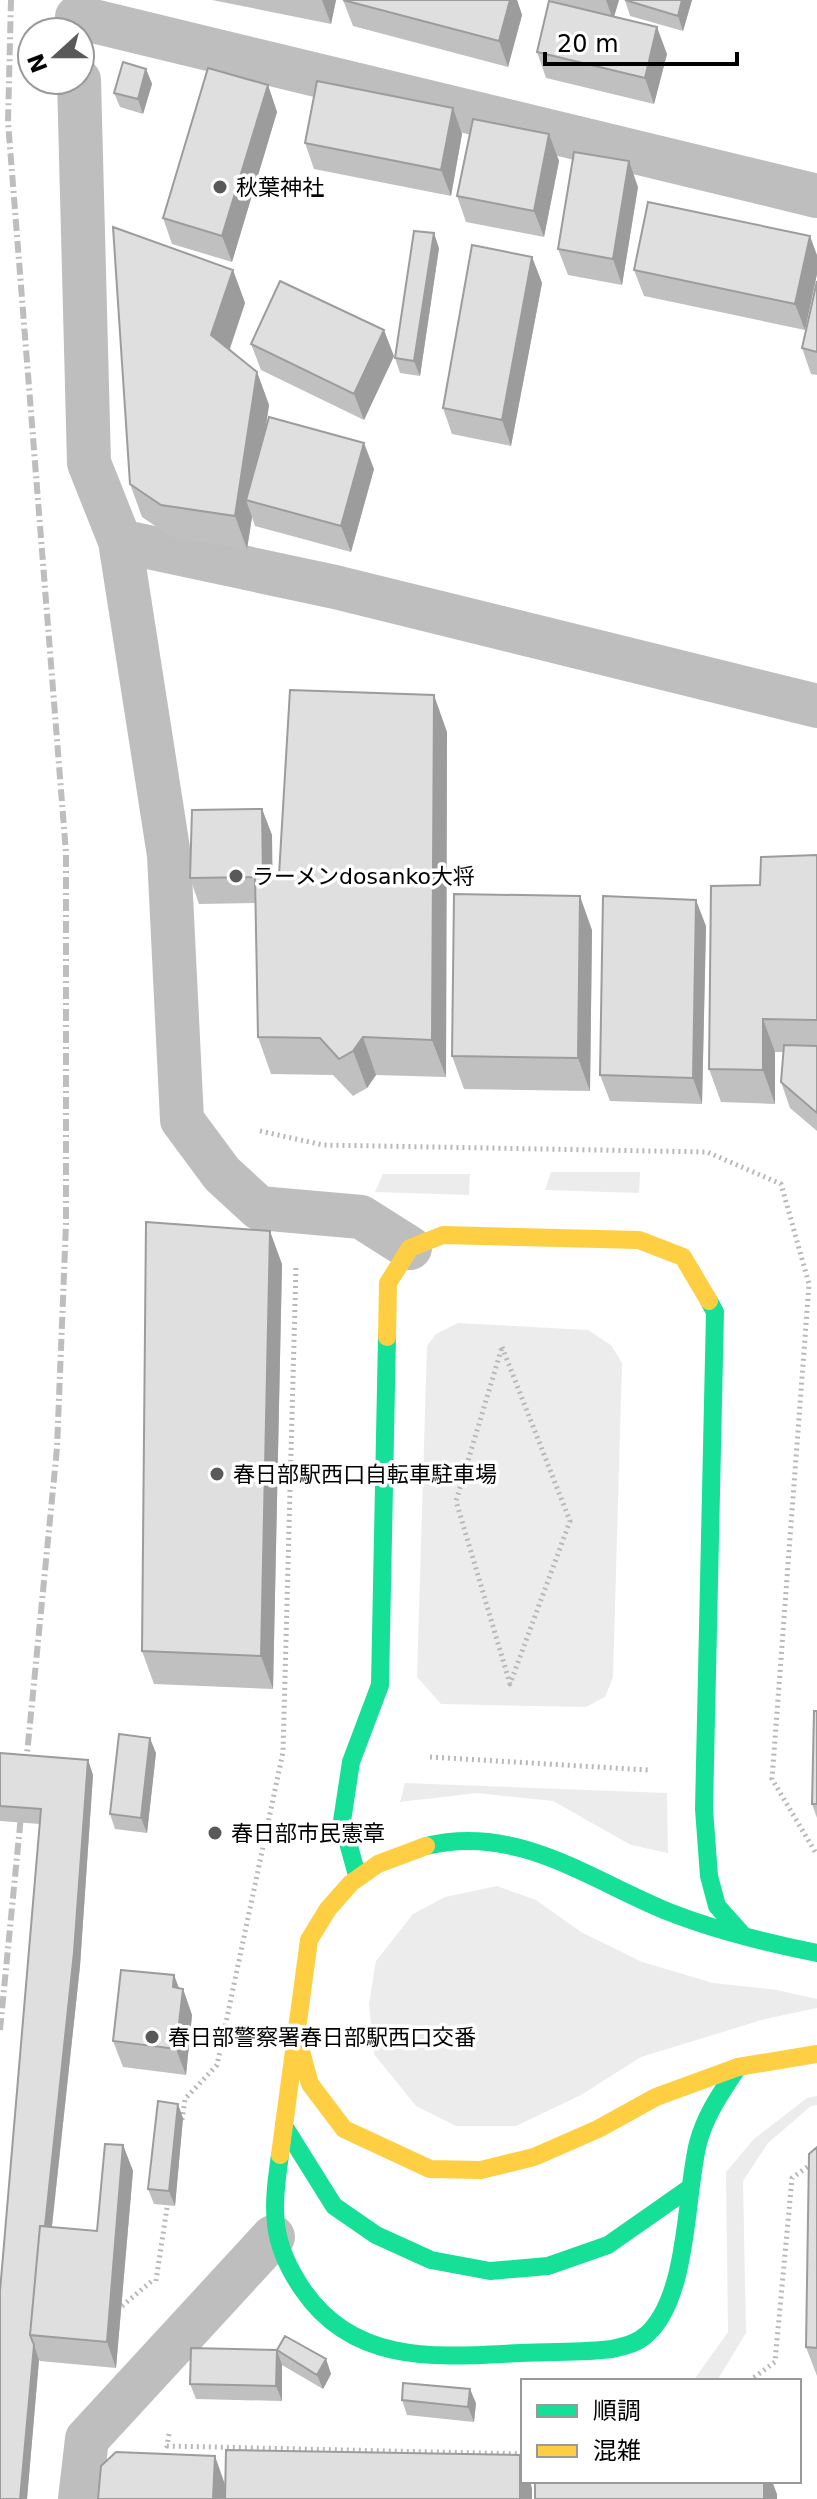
<svg xmlns="http://www.w3.org/2000/svg" width="817" height="2499" font-family="'DejaVu Sans','Noto Sans JP',sans-serif">
  <style>
    .grass { fill: #ececec }
    .lines { fill: none; stroke-linecap: round; stroke-linejoin: round }
    .path { stroke: #b9b9b9; stroke-width: 5; stroke-dasharray: 2 4; stroke-linecap: butt }
    .street { stroke: #bebebe; stroke-width: 44 }
    .fast { stroke: #16e098; stroke-width: 18 }
    .slow { stroke: #ffcf43; stroke-width: 18 }
    .rail { stroke: #bebebe; stroke-width: 6; stroke-dasharray: 12 4 2 4; stroke-linecap: butt }
    .wall { fill: #c0c0c0 }
    .shaded-wall { fill: #9c9c9c }
    .building { fill: #dfdfdf; stroke: #9c9c9c; stroke-width: 2 }
    .poi-dot { fill: #595959; stroke: #fff; stroke-width: 3 }
    .labels { text-anchor: middle; dominant-baseline: central; stroke-width: 7; stroke-linejoin: round; paint-order: stroke }
    .poi-label { font-size: 22px; fill: #000; stroke: #fff; text-anchor: start }
  </style>
  <rect width="100%" height="100%" fill="#fff"/>
  <path class="grass" d="M551,1172H640L639,1193L545,1190Z
    M383,1174H470L469,1195L375,1192Z
    M458,1323L588,1330L611,1345L622,1363L613,1677L605,1697L586,1707L441,1704L417,1677L427,1346L436,1334Z
    M405,1783L667,1793L668,1853L631,1845L553,1801L477,1793L400,1802Z
    M497,1886L536,1900L581,1932L642,1962L713,1983L777,1990L817,1999V2008L765,2019L641,2057L581,2095L516,2126H456L416,2106L374,2054L369,2004L376,1961L413,1914L445,1897Z
    M817,2096V2105L811,2106L768,2143L743,2181L746,2333L718,2379L693,2381L728,2332L726,2172L754,2139L807,2098Z"/>
  <g class="lines">
    <path class="path" d="M260,1131L323,1145L707,1152L781,1184L809,1284L772,1779L817,1855
      M502,1347L570,1521L510,1684L456,1501Z
      M430,1757L648,1770
      M182,2120L185,2099L217,2065L283,1752L296,1266
      M156,2281L168,2201
      M122,2306L152,2281
      M749,2381L775,2362L792,2178L817,2160
      M169,2434L167,2446L523,2454"/>
    <path class="street" d="M77,17L817,196
      M79,80L89,463L120,541L169,855L182,1120L222,1174L259,1208L361,1217L410,1248
      M120,541L335,587L817,706
      M80,2499L87,2439L273,2237"/>
    <path class="fast" d="M709,1301L715,1312L704,1809L709,1876L717,1906L742,1934
      M426,1846C518,1824 588,1879 669,1912C717,1931 767,1943 817,1953
      M357,1875L342,1821L351,1762L380,1685L387,1337
      M284,2126L334,2206L376,2235L431,2260L490,2271L548,2266L608,2245L688,2189
      M280,2155C272,2211 270,2242 303,2290C355,2366 439,2357 520,2353C551,2351 582,2353 612,2349C624,2346 636,2344 646,2335C689,2298 685,2195 698,2143C706,2113 722,2092 738,2067"/>
    <path class="slow" d="M387,1337L388,1283L410,1248L443,1235L639,1240L683,1257L709,1301
      M298,2040L310,2084L344,2129L430,2169L481,2170L534,2157L598,2129L656,2097L738,2067L817,2054
      M280,2155L309,1940L328,1909L351,1883L378,1864L426,1846"/>
    <path class="rail" d="M0,2030L57,1448L66,1224V853L8,122L11,0"/>
  </g>
  <path class="wall" d="M212,0H336L331,24Z
    M343,0H517L522,15L508,67L353,26Z
    M549,0H619L614,17L667,54L654,104L546,78L537,52L560,3Z
    M625,0H692L683,31L630,16Z
    M146,69L152,84L143,114L120,107L114,93Z
    M268,85L277,112L232,262L172,244L163,218Z
    M453,108L462,134L451,196L314,169L305,143Z
    M549,134L559,161L544,237L466,222L457,196Z
    M638,187L622,285L568,275L558,249Z
    M439,248L420,376L400,373L395,358Z
    M817,255V274L805,330L644,296L634,270Z
    M532,257L542,283L511,446L452,434L443,408Z
    M233,270L245,303L230,349L257,372L269,405L266,427L374,469L351,552L255,526L252,517L247,549L173,538L142,517L130,484Z
    M817,281V375L811,374L802,348Z
    M251,344L394,356L364,420L261,370Z
    M447,732L446,1077L376,1075L367,1088L353,1096L333,1075L271,1074L258,1037L255,903L199,904L190,878L262,809L272,835V875H279Z
    M817,855V1131L790,1108L781,1082L784,1052H775V1104L721,1102L709,1069L760,885Z
    M706,926L702,1104L610,1101L600,1075Z
    M592,930L590,1091L464,1089L452,1056Z
    M282,1264L273,1689L154,1684L142,1651Z
    M817,1711V1818L812,1804Z
    M0,1753L88,1760L93,1775L80,1966L52,2227L97,2231L123,2145L133,2171L116,2368L40,2361L39,2360L27,2499H0L40,1824L0,1821Z
    M156,1753L147,1833L115,1829L110,1814Z
    M174,1975L179,1988L183,1989L192,2015L186,2075L123,2067L113,2041Z
    M183,2118L175,2206L154,2204L148,2189Z
    M817,2147V2376L806,2347Z
    M277,2350L326,2359L331,2374L323,2389L282,2365V2401L196,2399L190,2384Z
    M402,2400L476,2403L474,2422L407,2415Z"/>
  <path class="shaded-wall" d="M322,0H336L331,24Z
    M510,0H517L522,15L508,67L499,41Z
    M606,0H619L613,20Z
    M682,0H692L683,31L678,16Z
    M657,27L667,54L654,104L645,78Z
    M146,69L152,84L143,114L138,99Z
    M268,85L277,112L232,262L222,236Z
    M453,108L462,134L451,196L441,170Z
    M549,134L559,161L544,237L534,211Z
    M629,161L638,187L622,285L613,259Z
    M434,233L439,248L420,376L414,361Z
    M810,236L817,255V274L805,330L795,304Z
    M532,257L542,283L511,446L502,420Z
    M233,270L245,303L223,368L211,335Z
    M384,330L394,356L364,420L354,394Z
    M257,372L269,405L254,502L246,500L252,517L247,549L235,516Z
    M364,443L374,469L351,552L341,526Z
    M434,695L447,732L446,1077L432,1040Z
    M262,809L272,835L273,903L263,877Z
    M580,896L592,930L590,1091L578,1058Z
    M696,900L706,926L702,1104L693,1078Z
    M763,1019L775,1052V1104L763,1070Z
    M363,1037L376,1075L367,1088L353,1051Z
    M270,1231L282,1264L273,1689L261,1656Z
    M150,1738L156,1753L147,1833L141,1818Z
    M88,1760L93,1775L80,1966L49,2252L44,2237Z
    M174,1975L182,1997L183,1989L192,2015L186,2075L176,2049L173,1987Z
    M178,2104L183,2118L175,2206L169,2191Z
    M123,2145L133,2171L116,2368L107,2342Z
    M34,2345L39,2360L27,2499H20Z
    M277,2350L282,2365V2401L276,2386Z
    M326,2359L331,2374L323,2389L317,2375Z
    M470,2389L476,2403L474,2422L468,2407Z
    M520,2455L523,2463V2481H530L532,2488V2499H520Z
    M215,2456L228,2493V2499H213Z
    M764,2481H772L777,2494V2499H764Z"/>
  <path class="building" d="M343,0H510L499,41Z
    M625,0H682L678,16Z
    M549,1L657,27L645,78L537,52Z
    M123,62L146,69L138,99L114,93Z
    M208,68L268,85L222,236L163,218Z
    M317,81L453,108L441,170L305,143Z
    M473,119L549,134L534,211L457,196Z
    M574,152L629,161L613,259L558,249Z
    M648,202L810,236L795,304L634,270Z
    M113,227L233,270L211,335L257,372L235,516L161,505L130,484Z
    M414,231L434,233L414,361L395,358Z
    M472,245L532,257L502,420L443,408Z
    M280,281L384,330L354,394L251,344Z
    M817,281V352L802,348Z
    M269,417L364,443L341,526L246,500Z
    M290,690L434,695L432,1040L363,1037L353,1051L339,1059L320,1038L258,1037L255,877L279,875Z
    M262,809L263,877L190,878L192,810Z
    M817,855V1020L763,1019V1070L709,1069L711,886L760,885L761,857Z
    M454,894L580,896L578,1058L452,1056Z
    M603,896L696,900L693,1078L600,1075Z
    M784,1045L817,1046V1113L781,1082Z
    M146,1222L270,1231L261,1656L142,1651Z
    M814,1711H817V1804H812Z
    M119,1734L150,1738L141,1818L110,1814Z
    M0,1753L88,1760L74,1952L45,2226H40L30,2335L34,2345L20,2499H0V2291L41,1809L0,1806Z
    M121,1970L174,1975L173,1987L183,1989L176,2049L113,2041Z
    M158,2101L178,2104L169,2191L148,2189Z
    M105,2144L123,2145L107,2342L30,2335L40,2226L97,2231Z
    M817,2147V2348L806,2347L809,2154Z
    M285,2336L326,2359L317,2375L277,2350Z
    M191,2348L277,2350L276,2386L190,2384Z
    M403,2383L470,2389L468,2407L402,2400Z
    M226,2450L520,2455V2499H225Z
    M116,2452L215,2456L213,2499H98L101,2466Z
    M535,2481H764V2499H535Z"/>
  <g class="poi-dot">
    <circle cx="220" cy="187" r="8"/>
    <circle cx="236" cy="876" r="8"/>
    <circle cx="217" cy="1474" r="8"/>
    <circle cx="215" cy="1833" r="8"/>
    <circle cx="152" cy="2037" r="8"/>
  </g>
  <g class="labels">
    <g class="poi-label">
      <text x="236" y="187">秋葉神社</text>
      <text x="252" y="876">ラーメンdosanko大将</text>
      <text x="233" y="1474">春日部駅西口自転車駐車場</text>
      <text x="231" y="1833">春日部市民憲章</text>
      <text x="168" y="2037">春日部警察署春日部駅西口交番</text>
    </g>
  </g>
  <rect x="521" y="2379" width="280" height="104" fill="#ffffff" stroke="#999999" stroke-width="2"/>
  <rect x="537" y="2405" width="40" height="12" fill="#16e098" stroke="#999999" stroke-width="2"/>
  <text x="593" y="2419" font-size="24" fill="#000000">順調</text>
  <rect x="537" y="2445" width="40" height="12" fill="#ffcf43" stroke="#999999" stroke-width="2"/>
  <text x="593" y="2459" font-size="24" fill="#000000">混雑</text>
  <g transform="translate(56 56) rotate(249)"><circle r="38" fill="#ffffff" stroke="#999999" stroke-width="2"/>
  <path d="M0-6L14 30L0 20L-14 30Z" fill="#595959"/>
  <text y="-12" font-size="22" font-weight="bold" text-anchor="middle" fill="#000000">N</text>
  </g>
  <path d="M545 52v12h192v-12" fill="none" stroke="#000000" stroke-width="4"/>
  <text x="557" y="52" font-size="24" fill="#000000" stroke="#ffffff" stroke-width="6" paint-order="stroke">20 m</text>
</svg>
